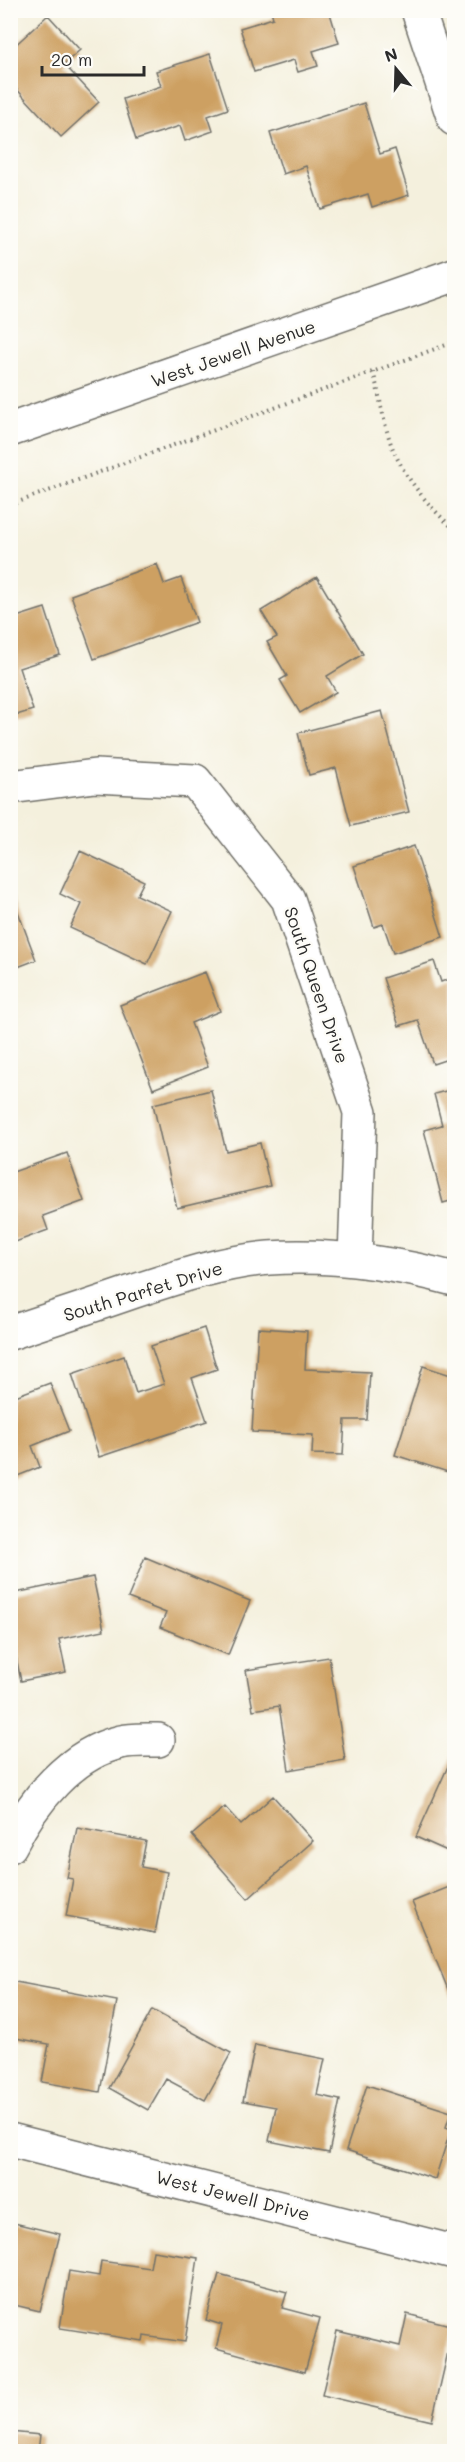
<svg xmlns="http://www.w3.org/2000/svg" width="465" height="2462" font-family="Mali,sans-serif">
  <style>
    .building { fill: #cda062 }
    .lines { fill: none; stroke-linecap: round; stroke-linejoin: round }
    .minor-casing { stroke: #717069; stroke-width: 36 }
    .secondary-casing { stroke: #717069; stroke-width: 36 }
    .path { stroke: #717069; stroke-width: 4; stroke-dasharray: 1.5 4.5; stroke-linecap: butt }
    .minor { stroke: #fff; stroke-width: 33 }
    .secondary { stroke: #fff; stroke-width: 33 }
    .labels { text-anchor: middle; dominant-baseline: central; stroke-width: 5; stroke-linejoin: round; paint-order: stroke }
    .street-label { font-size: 18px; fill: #2b2b2b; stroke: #fdfcf7 }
  </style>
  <rect width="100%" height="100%" fill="#fdfcf7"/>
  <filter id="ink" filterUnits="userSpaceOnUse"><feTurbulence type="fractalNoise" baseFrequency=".0167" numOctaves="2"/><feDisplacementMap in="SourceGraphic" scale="12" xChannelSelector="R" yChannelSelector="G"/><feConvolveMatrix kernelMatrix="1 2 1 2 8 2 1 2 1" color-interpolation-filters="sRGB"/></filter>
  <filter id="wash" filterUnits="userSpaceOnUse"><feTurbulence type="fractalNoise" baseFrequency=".008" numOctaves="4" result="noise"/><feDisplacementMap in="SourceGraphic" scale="24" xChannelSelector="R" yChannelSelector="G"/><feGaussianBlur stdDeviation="1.35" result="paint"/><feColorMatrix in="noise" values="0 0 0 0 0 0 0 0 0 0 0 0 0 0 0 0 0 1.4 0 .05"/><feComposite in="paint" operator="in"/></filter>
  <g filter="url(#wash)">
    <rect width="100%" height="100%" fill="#f4f0dd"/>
    <g id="blocks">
      <path class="building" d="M271,10H329L339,43L313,51L318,66L298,72L294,60L254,72L240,28L273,18Z
        M48,15L80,50L64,64L99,102L61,137L10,82V50Z
        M210,54L228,109L208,116L213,131L185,141L180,126L136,140L123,99L161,86L156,71Z
        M364,103L380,154L395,149L409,195L372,207L368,194L320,209L306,166L283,174L270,133Z
        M157,564L164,584L181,578L197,622L94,659L71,595Z
        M317,577L363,654L327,676L336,692L300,713L280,680L287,676L267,642L277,637L261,611Z
        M45,608L60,655L19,668L33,710L10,717V619Z
        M382,711L409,812L351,826L336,768L309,775L298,733Z
        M414,846L443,937L393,953L383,924L374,927L354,866Z
        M80,851L144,881L137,895L172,911L147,964L70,928L81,904L60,894Z
        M10,890L36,960L10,970Z
        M434,961L441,982L454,977V1057L433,1064L418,1020L399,1026L383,978Z
        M205,972L220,1011L191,1023L208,1067L153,1089L120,1005Z
        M454,1089V1200L443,1203L424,1130L442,1125L434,1094Z
        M211,1090L226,1151L260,1143L270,1186L177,1208L153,1104Z
        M67,1153L84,1201L43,1216L48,1230L10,1244V1173Z
        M204,1328L217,1369L192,1378L207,1421L99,1457L72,1374L124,1356L136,1393L164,1384L151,1346Z
        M258,1328L307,1331L305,1369L370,1372L367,1420H345L343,1455L312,1454L313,1435L252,1432Z
        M423,1366L454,1376V1474L395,1455Z
        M50,1383L69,1431L32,1446L40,1467L10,1479V1398Z
        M145,1557L250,1601L228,1655L160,1627L166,1613L128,1598Z
        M93,1577L104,1630L59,1639L66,1672L21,1681L10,1627V1594Z
        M329,1657L345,1760L289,1770L279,1706L253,1710L246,1670Z
        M454,1753V1854L416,1837Z
        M273,1796L313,1841L248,1899L192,1835L225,1807L241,1825Z
        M77,1828L146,1841L141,1867L167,1872L155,1933L66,1916L73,1879L67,1878Z
        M454,1885V2004L412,1902Z
        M10,1981L117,2001L100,2092L42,2082L49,2044L10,2037Z
        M152,2010L231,2053L205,2100L166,2079L148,2110L109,2088Z
        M255,2045L325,2059L317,2095L340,2100L329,2153L269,2141L276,2107L243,2101Z
        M367,2085L451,2112L446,2127L451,2129L435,2179L346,2150Z
        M10,2222L60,2234L40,2311L10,2304Z
        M153,2251L198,2258L185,2342L144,2336L143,2341L60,2328L69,2271L99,2276L101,2261L150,2268Z
        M219,2274L287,2292L282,2308L320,2318L305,2372L216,2348L222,2325L206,2320Z
        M407,2314L454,2326L432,2421L322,2395L337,2331L400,2346Z
        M10,2432L40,2435L38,2452H10Z"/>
    </g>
  </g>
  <g filter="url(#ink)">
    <use href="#blocks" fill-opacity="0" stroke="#717069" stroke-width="1.5"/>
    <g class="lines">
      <defs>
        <path id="minor" d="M418,10L454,119
          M10,787L95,776L195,781L288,899L360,1112L355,1259
          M10,1333C51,1319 92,1306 132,1292C177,1277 222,1262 269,1258C332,1254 394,1263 454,1279
          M10,1846C32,1802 71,1753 121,1742C132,1739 146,1740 158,1740
          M10,2140L454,2252"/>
        <path id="secondary" d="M10,430L454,275"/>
      </defs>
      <use href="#minor" class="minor-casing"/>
      <use href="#secondary" class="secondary-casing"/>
      <path class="path" d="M373,372C380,395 383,421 391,444C403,476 429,507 454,529
        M10,505L454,342"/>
      <use href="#minor" class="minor"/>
      <use href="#secondary" class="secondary"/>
    </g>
  </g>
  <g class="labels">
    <g class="street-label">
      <text transform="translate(233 353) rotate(-19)">West Jewell Avenue</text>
      <text transform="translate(317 985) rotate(71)">South Queen Drive</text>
      <text transform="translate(143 1291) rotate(-17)">South Parfet Drive</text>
      <text transform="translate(233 2195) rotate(14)">West Jewell Drive</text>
    </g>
  </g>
  <rect width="465" height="2462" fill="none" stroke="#fdfcf7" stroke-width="36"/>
  <g transform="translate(396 69) rotate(341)" stroke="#fdfcf7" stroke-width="4.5" paint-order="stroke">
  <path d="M0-4.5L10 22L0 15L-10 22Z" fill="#2b2b2b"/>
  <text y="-9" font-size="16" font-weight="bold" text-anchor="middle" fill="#2b2b2b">N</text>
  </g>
  <path d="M42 66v9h102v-9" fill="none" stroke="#2b2b2b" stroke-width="3"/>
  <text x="51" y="66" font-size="18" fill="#2b2b2b" stroke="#fdfcf7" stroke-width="4.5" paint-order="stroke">20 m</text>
</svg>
